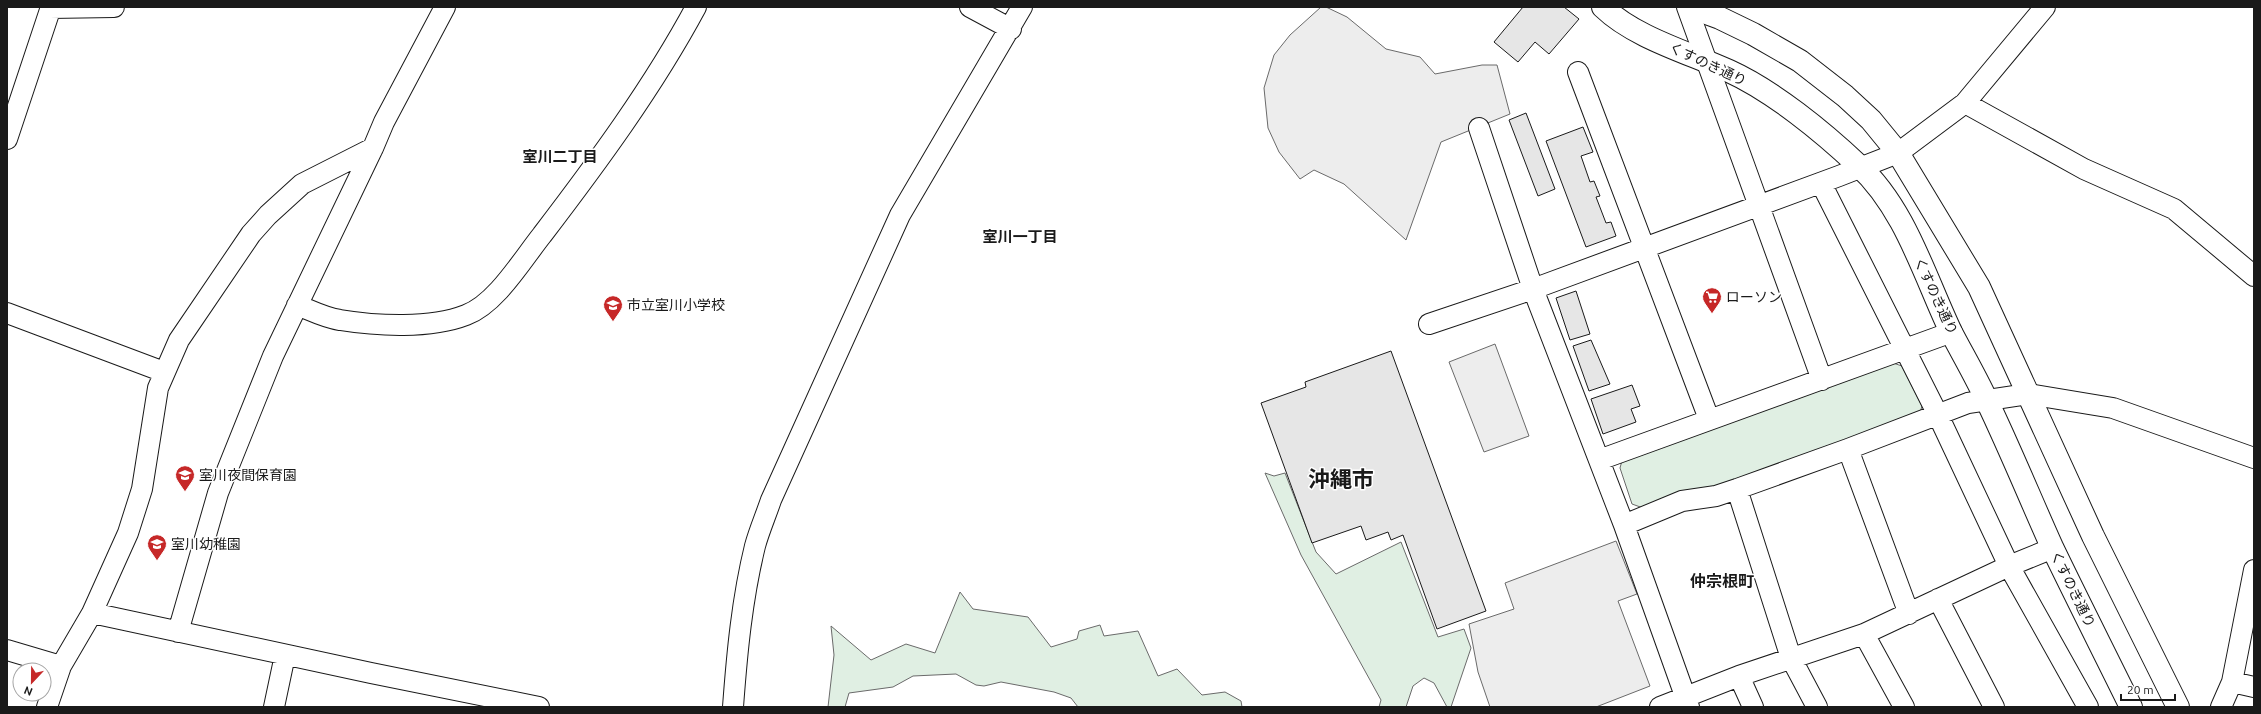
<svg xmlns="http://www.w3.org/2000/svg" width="2261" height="714" font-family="Ubuntu,'Noto Sans JP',sans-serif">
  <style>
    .park { fill: #e0efe3; stroke: #6a6a6a }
    .parking { fill: #ededed; stroke: #6a6a6a }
    .building { fill: #e6e6e6; stroke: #1a1a1a }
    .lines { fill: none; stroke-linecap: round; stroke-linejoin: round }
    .minor-casing { stroke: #1a1a1a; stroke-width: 22 }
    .major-casing { stroke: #1a1a1a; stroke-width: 24 }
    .minor { stroke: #fff; stroke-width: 20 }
    .major { stroke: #fff; stroke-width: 22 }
    .labels { text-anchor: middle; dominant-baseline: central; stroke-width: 3; stroke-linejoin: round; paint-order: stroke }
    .street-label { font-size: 14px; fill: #1a1a1a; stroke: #fff }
    .poi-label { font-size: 14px; fill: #1a1a1a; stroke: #fff; text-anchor: start }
    .neighbourhood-label { font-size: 15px; font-weight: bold; fill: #1a1a1a; stroke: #fff }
    .quarter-label { font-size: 16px; font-weight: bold; fill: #1a1a1a; stroke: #fff }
    .town-label { font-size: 22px; font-weight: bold; fill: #1a1a1a; stroke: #fff }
  </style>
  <rect width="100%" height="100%" fill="#fff"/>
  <path class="park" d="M1893,363L1902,366L1922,406L1919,416L1714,491L1643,508L1632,504L1620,468L1623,457Z
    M1265,473L1274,476L1285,473L1316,552L1336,574L1401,542L1438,637L1464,629L1471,648L1451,707H1447L1434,683L1424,678L1413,686L1406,707H1379L1381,700L1301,555Z
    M960,592L973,609L1028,617L1051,647L1077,639L1079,631L1100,625L1104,636L1138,631L1158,676L1177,669L1202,695L1225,692L1241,701L1242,707H1078L1071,698L1054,692L1001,682L984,686L976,685L956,674L913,676L893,687L849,693L845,707H828L834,655L831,626L871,660L906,644L935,653Z"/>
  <path class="parking" d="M1321,7H1326L1347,17L1386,49L1420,57L1435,74L1482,65H1497L1510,114L1441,142L1406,240L1344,184L1314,170L1300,179L1279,152L1268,128L1264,88L1274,55L1290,35Z
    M1495,344L1529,436L1484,452L1449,362Z
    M1616,541L1637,594L1618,601L1650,686L1596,707H1490L1478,672L1469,624L1514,609L1505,583Z"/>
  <path class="building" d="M1523,7H1564L1579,19L1549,54L1535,42L1518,62L1494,42Z
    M1526,113L1555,189L1538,196L1509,120Z
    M1583,127L1593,152L1581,156L1590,182L1594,181L1600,196L1596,197L1606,223L1611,222L1616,236L1586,247L1546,141Z
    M1576,291L1590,334L1570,340L1556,298Z
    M1591,340L1610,384L1589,391L1573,346Z
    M1391,351L1486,611L1437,629L1403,535L1391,540L1388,532L1366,540L1361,526L1312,543L1261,403L1306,387L1305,382Z
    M1632,385L1640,406L1631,409L1636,422L1603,434L1591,399Z"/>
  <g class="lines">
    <defs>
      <path id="minor" d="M970,7L1011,29
        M1687,7L1822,380
        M50,8L114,7
        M1578,72L1709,419
        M1965,103L2084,169L2174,209L2254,276
        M1479,128L1533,289L1624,525L1689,707
        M7,139L51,7
        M1821,183L1938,415L2009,566L2088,707
        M297,305C310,310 325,318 340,320C377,326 430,329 466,315C496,304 522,260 542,235C597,163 653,87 696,7
        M7,313L164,372
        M1429,324L1533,289L1839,176L1898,153L1965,103L2045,7
        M1848,449L1909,614
        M1599,460L1952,332
        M1737,489L1791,658L1817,707
        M1624,525L1682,501L1716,496L1737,489L1848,449L1968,403L2028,394L2113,408L2254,458
        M1938,599L1994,707
        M92,613L371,673L539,707
        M178,632L218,493L273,356L373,148L384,122L445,7
        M1864,634L1904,707
        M7,650L61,666
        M1739,676L1753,707
        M2232,682L2254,687
        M47,707L61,666L92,613L128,533L142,489L158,388L179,340L251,234L268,215L302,184L373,148
        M274,707L285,655
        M733,707C737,653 742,599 755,546C759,531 766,515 771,500L900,215L1022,7
        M1660,707L1739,676L1864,634L2009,566L2053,548
        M2221,707L2232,682L2254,570"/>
      <path id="major" d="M1603,7C1635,38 1690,53 1729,71C1773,91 1823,132 1858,165C1905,208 1924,275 1951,332C1963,355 1976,377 1987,401C2010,449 2030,498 2052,547C2078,601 2105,654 2131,707
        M1690,7L1720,18L1753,34L1800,61L1845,96L1871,120L1898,153L1979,287L2093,536L2178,707"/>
    </defs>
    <use href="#minor" class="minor-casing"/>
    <use href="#major" class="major-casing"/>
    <use href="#minor" class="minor"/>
    <use href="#major" class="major"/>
  </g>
  <defs>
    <symbol id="supermarket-pin" viewBox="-11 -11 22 30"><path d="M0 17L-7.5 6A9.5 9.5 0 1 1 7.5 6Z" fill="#c62828" stroke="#fff"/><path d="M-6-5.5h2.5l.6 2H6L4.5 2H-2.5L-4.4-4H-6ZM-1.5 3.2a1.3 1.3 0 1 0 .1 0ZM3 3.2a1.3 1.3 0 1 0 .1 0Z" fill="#fff"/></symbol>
    <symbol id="school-pin" viewBox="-11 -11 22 30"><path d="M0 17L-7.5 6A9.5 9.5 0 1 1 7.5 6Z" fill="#c62828" stroke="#fff"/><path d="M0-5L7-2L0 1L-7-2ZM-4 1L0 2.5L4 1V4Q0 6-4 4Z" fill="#fff"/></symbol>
  </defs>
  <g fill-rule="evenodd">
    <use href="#supermarket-pin" x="1701" y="286" width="22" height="30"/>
    <use href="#school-pin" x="602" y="294" width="22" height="30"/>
    <use href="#school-pin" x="174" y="464" width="22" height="30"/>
    <use href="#school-pin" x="146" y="533" width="22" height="30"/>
  </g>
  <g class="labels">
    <g class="street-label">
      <text transform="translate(1708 64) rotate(25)">くすのき通り</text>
      <text transform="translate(1936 296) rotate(65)">くすのき通り</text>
      <text transform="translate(2073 589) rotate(64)">くすのき通り</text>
    </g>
    <g class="poi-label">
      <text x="1726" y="297">ローソン</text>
      <text x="627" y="305">市立室川小学校</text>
      <text x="199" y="475">室川夜間保育園</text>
      <text x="171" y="544">室川幼稚園</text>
    </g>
    <g class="neighbourhood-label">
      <text x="560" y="156">室川二丁目</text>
      <text x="1020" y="236">室川一丁目</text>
    </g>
    <g class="quarter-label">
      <text x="1722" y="581">仲宗根町</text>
    </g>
    <g class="town-label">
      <text x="1341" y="478">沖縄市</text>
    </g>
  </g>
  <rect width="2261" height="714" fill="none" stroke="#1a1a1a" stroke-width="16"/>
  <g transform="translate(32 682) rotate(202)"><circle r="19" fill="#ffffff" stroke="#a3a3a3"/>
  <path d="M0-3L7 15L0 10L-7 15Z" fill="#c62828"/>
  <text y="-6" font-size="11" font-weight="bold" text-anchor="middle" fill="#1a1a1a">N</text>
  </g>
  <path d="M2121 694v6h54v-6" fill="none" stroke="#1a1a1a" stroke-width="2"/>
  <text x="2127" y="694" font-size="12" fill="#1a1a1a" stroke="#ffffff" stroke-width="3" paint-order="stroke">20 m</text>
</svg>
